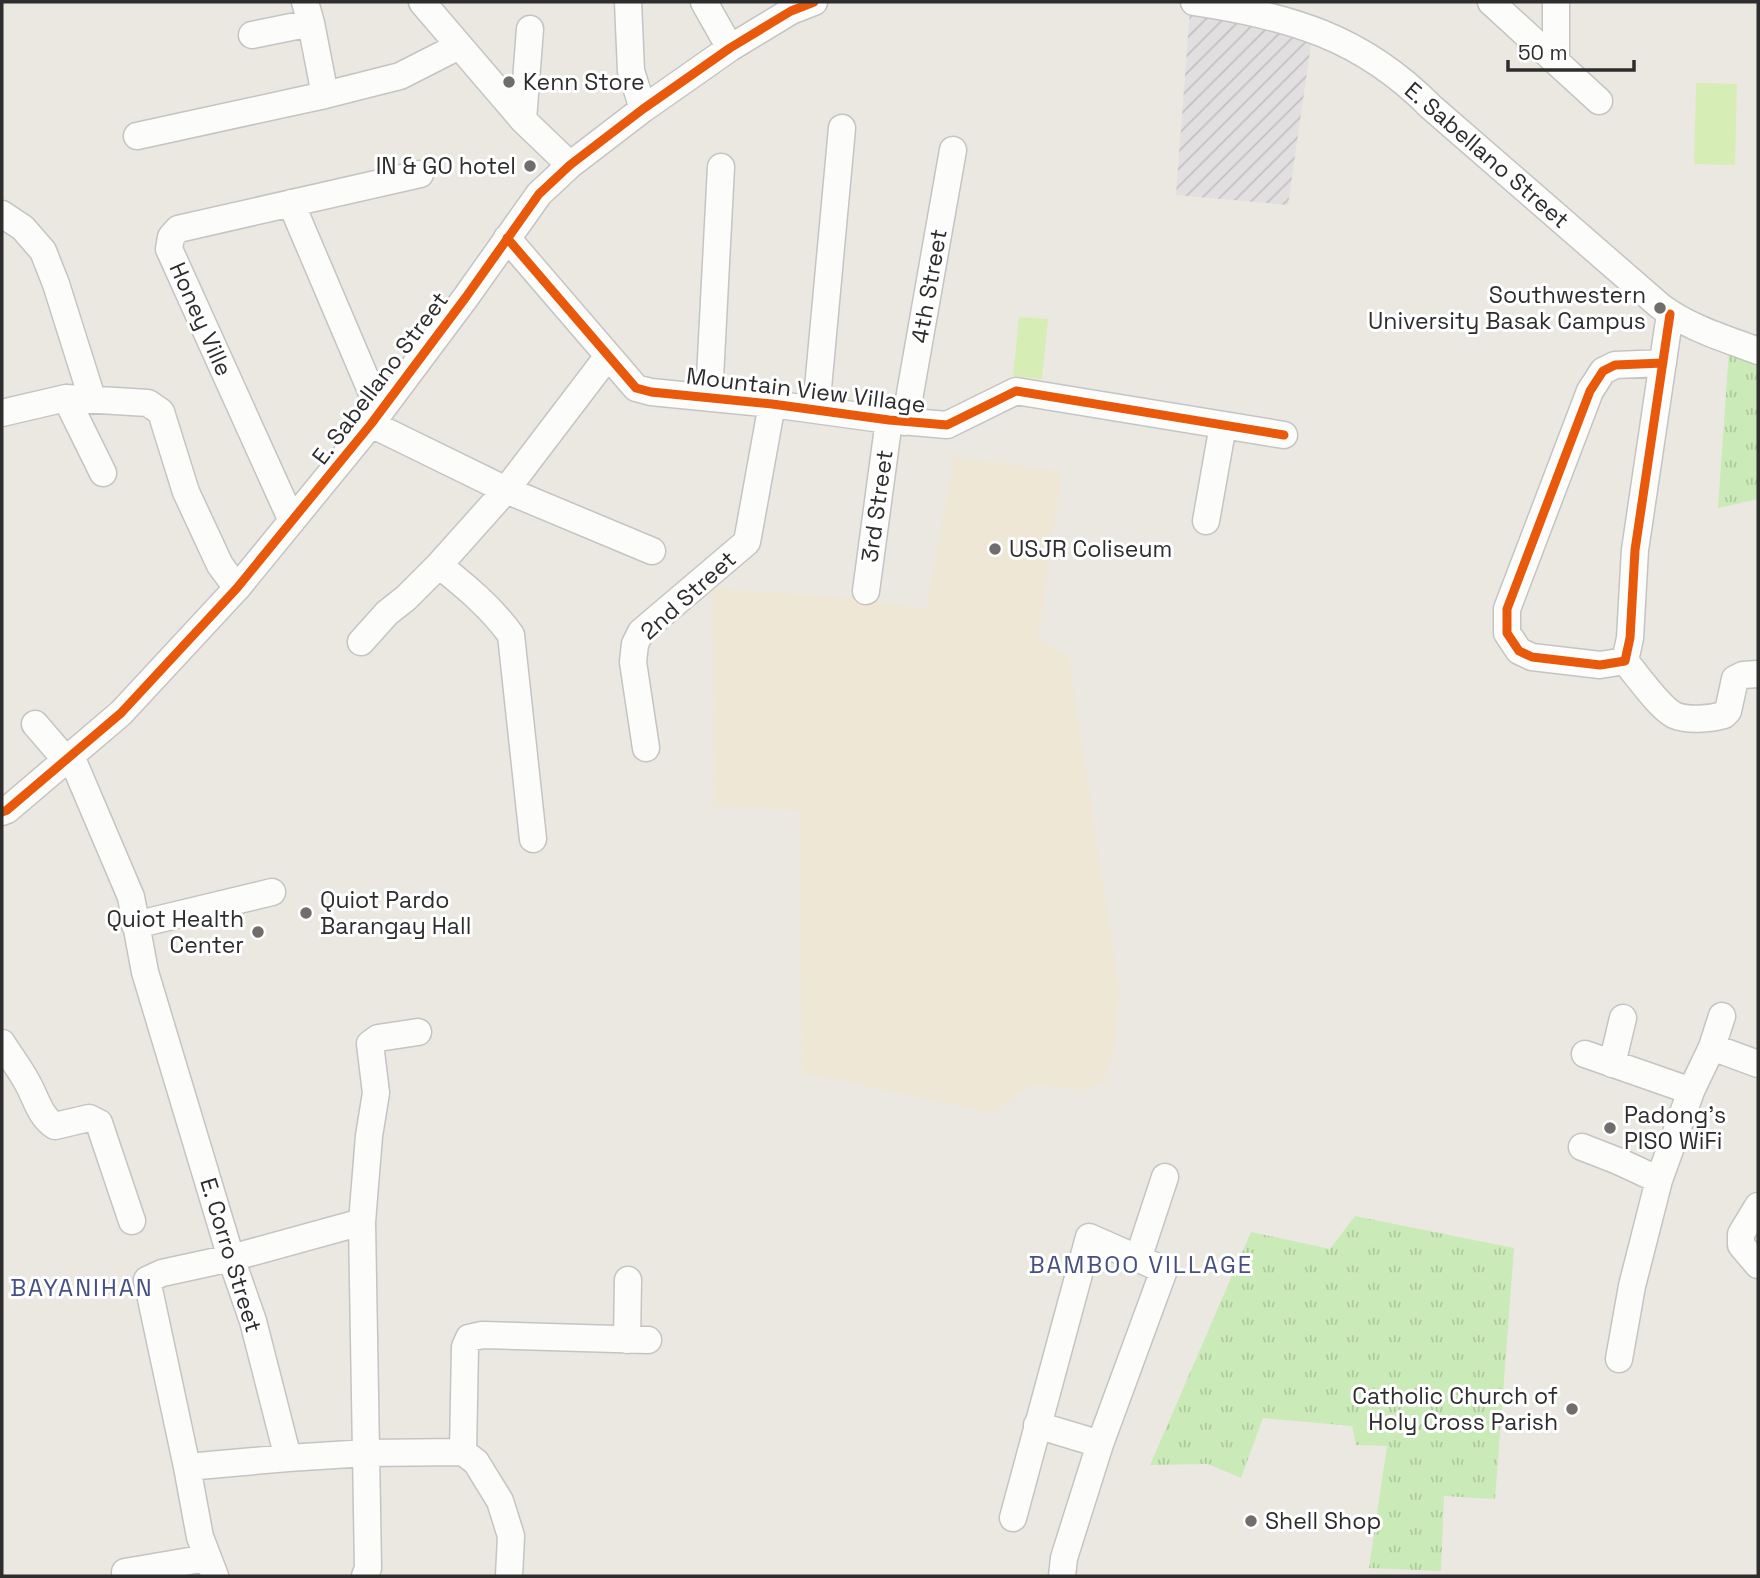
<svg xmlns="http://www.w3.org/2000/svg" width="1760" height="1578" font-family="'Space Grotesk',sans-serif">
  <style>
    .industrial { fill: url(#industrial-furrows) }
    .education { fill: #efe7d6 }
    .grass { fill: url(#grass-tufts) }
    .pitch { fill: #d6eeb5 }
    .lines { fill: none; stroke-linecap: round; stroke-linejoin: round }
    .minor-casing { stroke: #c4c4c3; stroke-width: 29 }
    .minor { stroke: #fcfcfb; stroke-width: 26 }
    .cycleway-casing { stroke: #fff; stroke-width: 13 }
    .cycleway { stroke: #e8590c; stroke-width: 9 }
    .poi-dot { fill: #706e6c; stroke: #fff; stroke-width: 2.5 }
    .labels { text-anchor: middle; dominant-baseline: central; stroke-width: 6; stroke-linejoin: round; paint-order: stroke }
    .poi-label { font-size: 23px; fill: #2d2d2d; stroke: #fff; text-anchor: start }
    .street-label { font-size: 23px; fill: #2d2d2d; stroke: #fff }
    .neighbourhood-label { font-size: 24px; letter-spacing: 2px; fill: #475083; stroke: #fff }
  </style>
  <defs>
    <pattern id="industrial-furrows" width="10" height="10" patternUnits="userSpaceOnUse" patternTransform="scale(1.75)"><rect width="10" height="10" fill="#e2dfe1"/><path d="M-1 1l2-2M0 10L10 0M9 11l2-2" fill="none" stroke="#c2c0c1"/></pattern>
    <pattern id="grass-tufts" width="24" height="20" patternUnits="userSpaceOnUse" patternTransform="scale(1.75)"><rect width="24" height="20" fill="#caeab8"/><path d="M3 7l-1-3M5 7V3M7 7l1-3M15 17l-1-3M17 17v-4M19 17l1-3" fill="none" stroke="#aec99e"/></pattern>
  </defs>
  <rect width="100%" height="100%" fill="#ebe8e2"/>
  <path class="industrial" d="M1190,9L1312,37L1288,205L1176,195Z"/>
  <path class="education" d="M954,457L1062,471L1038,637L1069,657L1119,987L1116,1044L1105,1080L1087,1090L1031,1085L992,1113L802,1073L799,811L714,806L713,588L865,599L926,609Z"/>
  <path class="grass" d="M1729,350L1758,361V499L1718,508Z
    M1355,1216L1514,1248L1495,1499L1444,1496L1441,1571L1369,1568L1387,1446L1356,1445L1352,1426L1263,1418L1241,1478L1208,1464L1150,1465L1251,1232L1330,1249Z"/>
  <path class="pitch" d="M1696,83L1737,84L1735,165L1694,164Z
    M1019,317L1048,319L1042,379L1013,376Z"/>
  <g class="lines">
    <defs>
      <path id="minor" d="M305,2L311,23L325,95
        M422,2L523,120L570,165
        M628,2L631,71L643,109
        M704,2L730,48
        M1194,2C1290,17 1361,36 1431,107L1660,306C1689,328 1724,338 1758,351
        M1491,2L1599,101
        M252,35L311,23
        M1556,61V2
        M523,120L530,29
        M137,136L325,95L400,76L459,46
        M291,203L380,412
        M2,214L23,228L43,251L56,284L92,398
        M507,238L636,388L651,392L772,404L889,420L947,425L1016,391L1284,435
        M1663,363L1615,365L1603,371L1590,391L1507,609V633L1519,651L1532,657L1600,665L1625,661L1630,638L1635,550L1670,314
        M709,397L721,167
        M66,398L103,473
        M816,410L842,128
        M2,413L66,398L148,403L161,412L186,492L220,565L237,588
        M905,422L953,150
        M371,424L506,490L652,551
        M292,521L169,249L171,237L178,229L420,174
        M1206,521L1223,425
        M439,565C465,586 491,607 511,635L533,839
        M866,591L889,420
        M361,642L387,613L406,598L439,565L506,490L608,356
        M1625,661C1637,675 1659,707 1674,715C1687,721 1710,719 1724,715L1728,711L1735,679L1743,675L1758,674
        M35,724L66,760
        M646,748L633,662L635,644L641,632L747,542L772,404
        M71,756L131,897L145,972L231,1258L253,1321L288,1458
        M2,812L7,810L121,713L237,588L371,424L466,297L539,194L570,165L643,109L730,48L791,11L814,2
        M135,925L272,892
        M2,1043C10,1056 20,1069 27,1082C36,1098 40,1117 55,1126L89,1118L99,1123L132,1221
        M1712,1047L1758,1064
        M1585,1054L1691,1091
        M1612,1064L1623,1018
        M1582,1147L1618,1161L1659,1180
        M1758,1206L1741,1234V1245L1758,1265
        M1138,1259L1165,1177
        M627,1340L628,1280
        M1619,1359L1632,1286L1659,1180L1691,1091L1712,1047L1722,1016
        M1037,1425L1100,1444
        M463,1452L465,1347L469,1338L482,1335L648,1340
        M187,1467L288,1458L366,1453L463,1452L476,1462L500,1501L511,1536L509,1576
        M1013,1518L1089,1237L1164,1270L1100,1444L1064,1558L1062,1576
        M125,1572L207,1558
        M215,1576L200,1537L187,1467L147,1280L162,1273L231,1258L362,1222
        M365,1576L368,1568L362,1222L369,1136L376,1093L370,1044L378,1038L418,1032"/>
    </defs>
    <use href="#minor" class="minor-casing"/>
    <use href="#minor" class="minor"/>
    <defs>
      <path id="cycleway" d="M507,238L636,388L651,392L772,404L889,420L947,425L1016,391L1284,435
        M1663,363L1615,365L1603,371L1590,391L1507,609V633L1519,651L1532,657L1600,665L1625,661L1630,638L1635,550L1670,314
        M2,812L7,810L121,713L237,588L371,424L466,297L539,194L570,165L643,109L730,48L791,11L814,2"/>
    </defs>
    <use href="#cycleway" class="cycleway-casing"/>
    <use href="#cycleway" class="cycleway"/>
  </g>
  <g class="poi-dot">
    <circle cx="509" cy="82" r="7"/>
    <circle cx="530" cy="166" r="7"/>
    <circle cx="1660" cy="308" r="7"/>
    <circle cx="995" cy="549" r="7"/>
    <circle cx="306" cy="913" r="7"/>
    <circle cx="258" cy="932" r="7"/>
    <circle cx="1610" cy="1128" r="7"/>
    <circle cx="1572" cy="1409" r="7"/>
    <circle cx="1251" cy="1521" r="7"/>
  </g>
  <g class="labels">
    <g class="poi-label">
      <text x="523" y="82">Kenn Store</text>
      <text x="516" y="166" text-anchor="end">IN &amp; GO hotel</text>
      <text x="1646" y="295" text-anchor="end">Southwestern<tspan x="1646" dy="26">University Basak Campus</tspan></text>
      <text x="1009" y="549">USJR Coliseum</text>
      <text x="320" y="900">Quiot Pardo<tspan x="320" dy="26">Barangay Hall</tspan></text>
      <text x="244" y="919" text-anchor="end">Quiot Health<tspan x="244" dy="26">Center</tspan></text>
      <text x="1624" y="1115">Padong's<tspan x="1624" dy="26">PISO WiFi</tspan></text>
      <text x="1558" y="1396" text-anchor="end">Catholic Church of<tspan x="1558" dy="26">Holy Cross Parish</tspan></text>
      <text x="1265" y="1521">Shell Shop</text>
    </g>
    <g class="street-label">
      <text transform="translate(1487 155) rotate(41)">E. Sabellano Street</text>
      <text transform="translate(929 286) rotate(-80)">4th Street</text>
      <text transform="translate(201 319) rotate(66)">Honey Ville</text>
      <text transform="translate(380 378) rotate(-53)">E. Sabellano Street</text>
      <text transform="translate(806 390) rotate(7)">Mountain View Village</text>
      <text transform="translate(877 506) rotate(-82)">3rd Street</text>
      <text transform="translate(688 595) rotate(-42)">2nd Street</text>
      <text transform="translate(231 1255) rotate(73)">E. Corro Street</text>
    </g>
    <g class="neighbourhood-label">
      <text x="1141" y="1264">BAMBOO VILLAGE</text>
      <text x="82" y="1287">BAYANIHAN</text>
    </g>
  </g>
  <rect width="1760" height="1578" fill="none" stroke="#2d2d2d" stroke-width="7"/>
  <path d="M1508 60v10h126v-10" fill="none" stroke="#2d2d2d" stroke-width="3.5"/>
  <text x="1518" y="60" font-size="21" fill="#2d2d2d" stroke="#ffffff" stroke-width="5" paint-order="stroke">50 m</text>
</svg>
